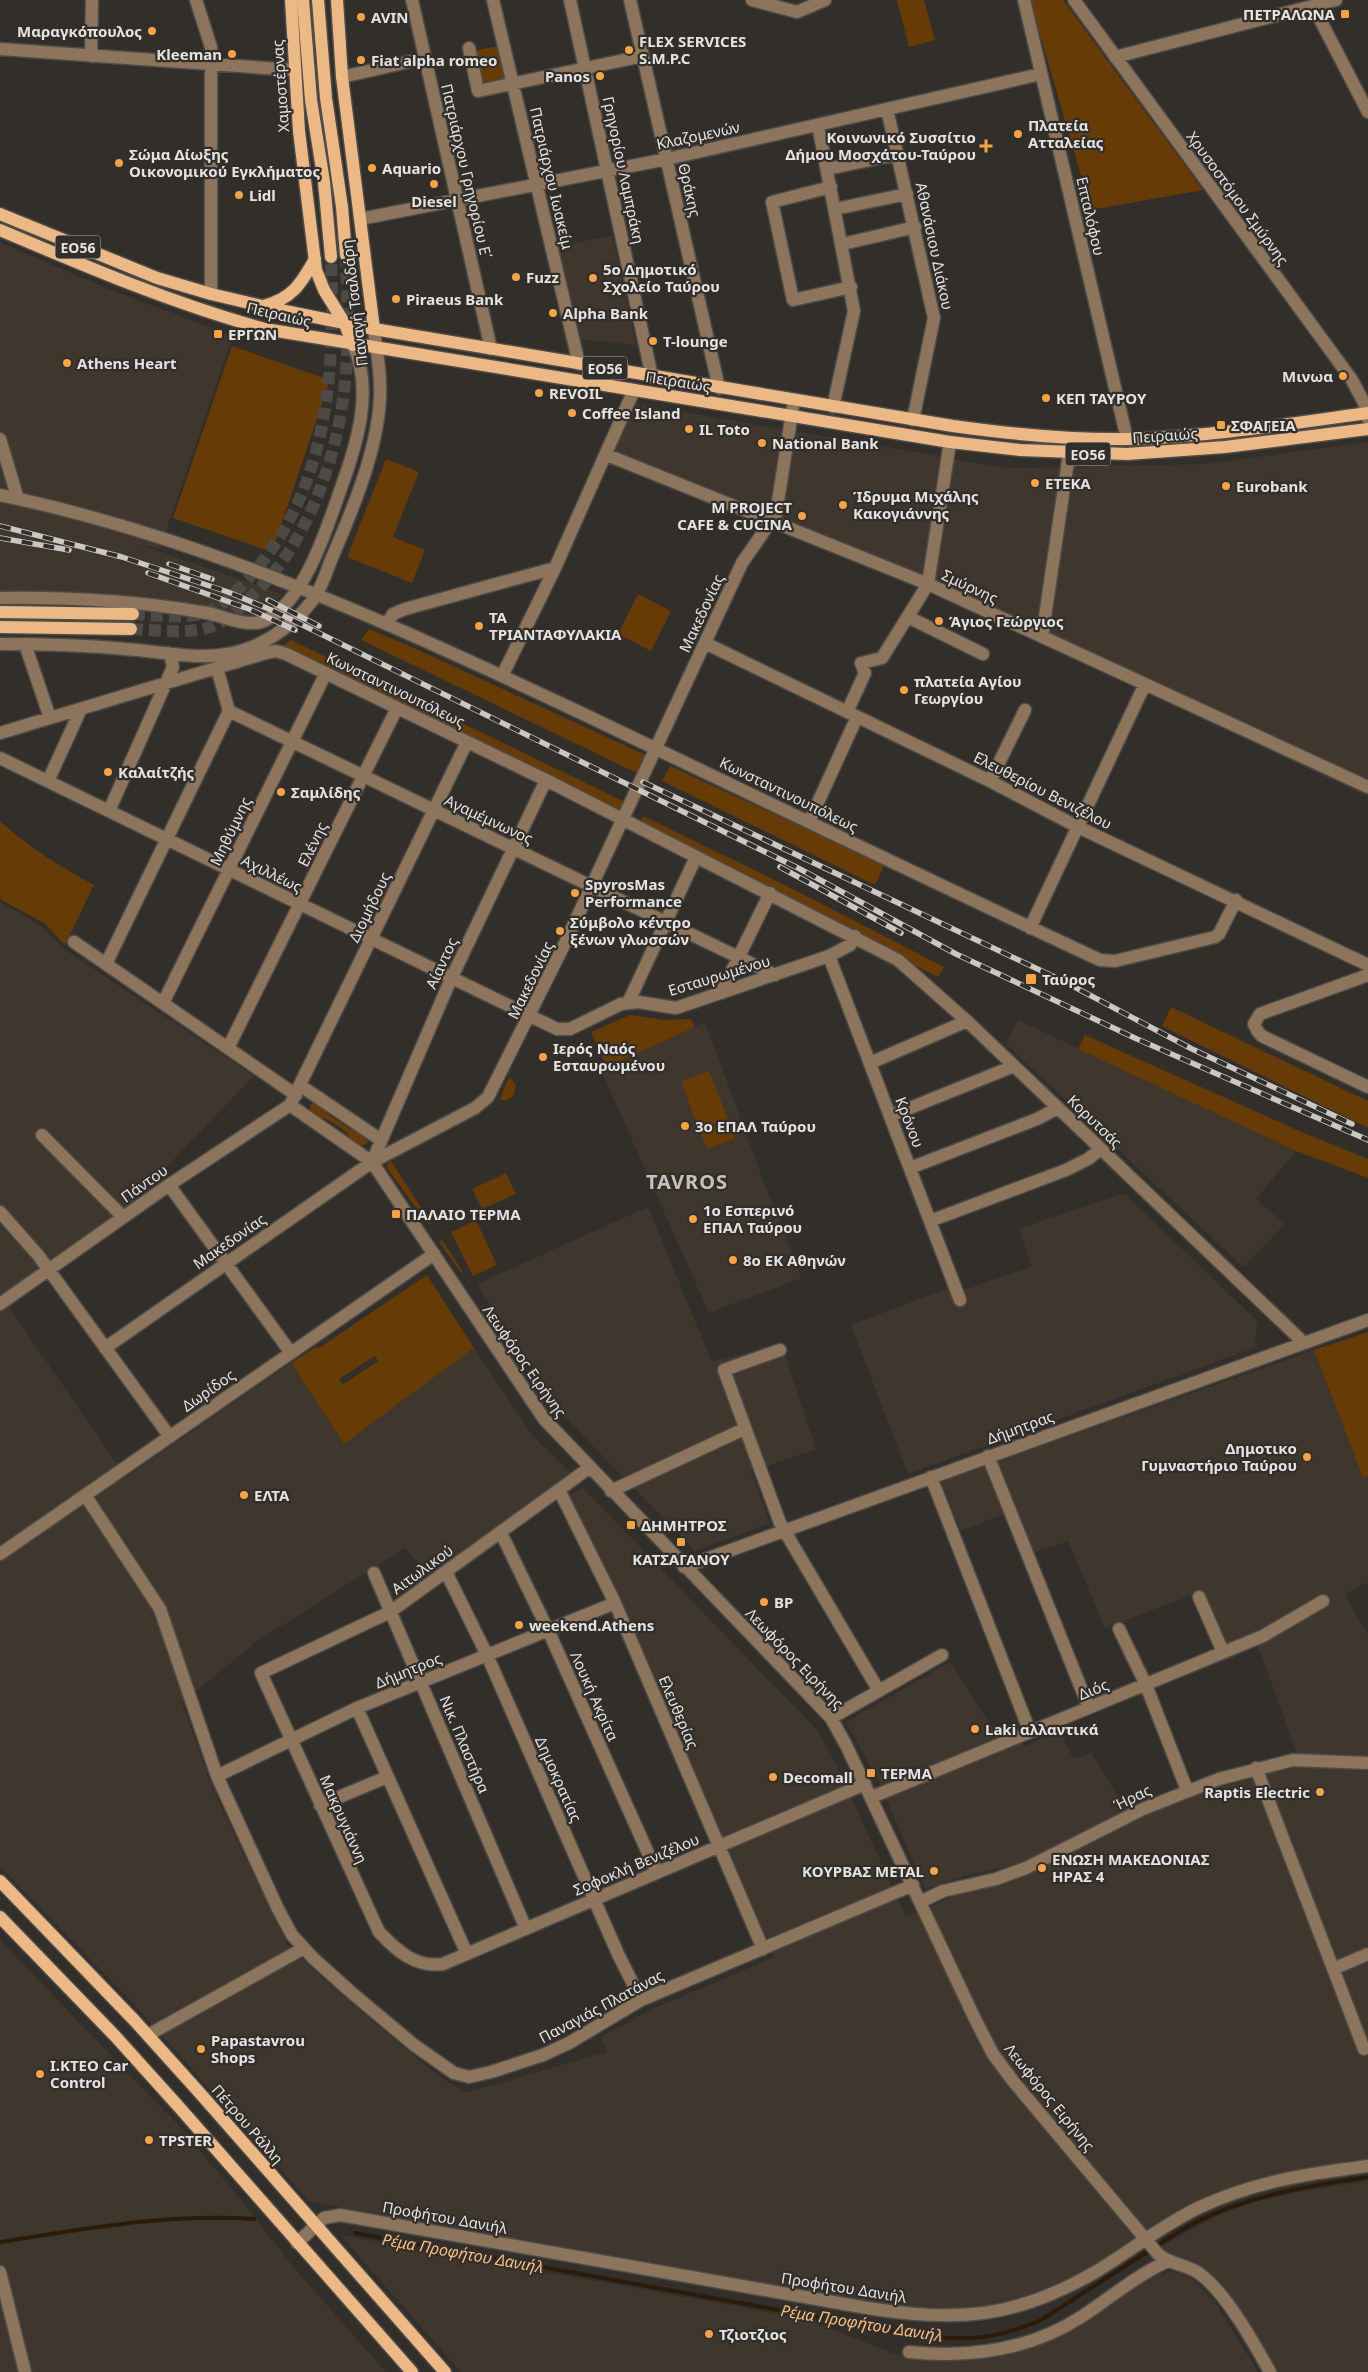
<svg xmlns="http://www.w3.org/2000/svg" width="1368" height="2372" font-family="'Noto Sans',sans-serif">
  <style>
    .built { fill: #3f362e }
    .green { fill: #663b06; fill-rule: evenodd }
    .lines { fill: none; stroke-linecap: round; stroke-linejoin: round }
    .stream { stroke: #2d1a08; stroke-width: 4 }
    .major-tunnel { stroke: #4d4945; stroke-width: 12; stroke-dasharray: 12 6; stroke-linecap: butt }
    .minor-casing { stroke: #4f4b47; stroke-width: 15 }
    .major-casing { stroke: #4f4b47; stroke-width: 15 }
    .minor { stroke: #8d745c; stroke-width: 12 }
    .major { stroke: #ecb886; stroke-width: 12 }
    .rail-casing { stroke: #cac7c4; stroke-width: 5.5 }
    .rail { stroke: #322e2a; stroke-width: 4; stroke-dasharray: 11; stroke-linecap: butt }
    .poi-dot { fill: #f6a248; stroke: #322e2a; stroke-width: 2 }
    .labels { text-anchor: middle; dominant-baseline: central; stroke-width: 4.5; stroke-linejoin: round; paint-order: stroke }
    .shield { fill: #322e2a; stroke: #afada9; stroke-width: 1 }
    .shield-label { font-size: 14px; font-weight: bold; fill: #e5e3e0 }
    .poi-label { font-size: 15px; font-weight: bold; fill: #e5e3e0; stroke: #322e2a; text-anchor: start }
    .street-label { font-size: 15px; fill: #e5e3e0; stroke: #322e2a }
    .water-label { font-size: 16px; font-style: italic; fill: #fdbd7f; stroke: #322e2a }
    .district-label { font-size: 20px; font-weight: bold; letter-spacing: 1px; fill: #c6c1bc; stroke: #322e2a }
  </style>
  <rect width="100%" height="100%" fill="#322e2a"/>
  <path class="built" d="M612,235L629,310L636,345L579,339L557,247Z
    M0,242L106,288L233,336L160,549L138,544L282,594L264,613L252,616L237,615L129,595L59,591L0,592Z
    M626,402L1006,468L1205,464L1368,442V797L924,587L602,457Z
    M0,902L40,925L64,949L254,1076L127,1208L2,1297L126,1477L291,1363L344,1444L474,1348L533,1436L570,1472L431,1577L405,1548L256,1642L182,1703L214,1792L287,1944L338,1992L432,2071L465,2093L607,2052L601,2037L652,2009L775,1957L683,1748L615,1603L569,1496L582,1487L818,1731L836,1764L906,1917L954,1896L1003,1885L1072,1855L1067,1841L1013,1866L975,1873L925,1889L879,1782L846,1722L950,1662L1007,1750L1023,1743L1025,1746L1060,1731L1073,1759L1091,1753L1133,1820L1195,1794L1290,1768L1331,1767L1368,1771V2161L1189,2206L1168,2217L1115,2255L1068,2281L1016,2303L997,2307L933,2312L828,2296L655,2263L572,2251L309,2201L131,2001L0,1867Z
    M1018,1020L1296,1151L1256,1199L1285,1224L1243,1267L1006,1044Z
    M705,1022L764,1182L802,1278L709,1313L601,1070Z
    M1124,1193L1258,1322L1254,1348L908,1474L851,1325L943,1290L959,1292L1032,1266L1019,1229Z
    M648,1207L712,1362L781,1343L816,1449L751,1472L770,1523L695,1551L563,1415L477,1284Z
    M1314,1350L1363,1478L1368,1476V1582L1344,1594L1368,1635V1758L1297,1754L1258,1646L1221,1663L1192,1595L1105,1628L1068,1541L1033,1553L1015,1510L961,1531L941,1481Z
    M0,1940L180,2127L223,2178L296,2270L386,2372H0Z
    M1368,2181V2372H1273L1212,2277L1196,2262L1167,2254L1160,2247L1218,2215L1254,2202L1293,2193Z
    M340,2235L785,2315L811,2321L893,2353L917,2358L1048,2341L1071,2330L1155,2274L1176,2272L1193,2280L1215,2302L1258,2372H461Z"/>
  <path class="green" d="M897,0H924L935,40L909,47Z
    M1030,0H1063L1203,190L1091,210Z
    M499,46L506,81L480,87L472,51Z
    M232,346L330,380L272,552L173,518Z
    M386,459L419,472L393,537L425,550L412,583L347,557Z
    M638,594L671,611L651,651L618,634Z
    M369,629L414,648L650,757L641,775L361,640Z
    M291,640L629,804L622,817L284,650L282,646Z
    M670,766L884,865L875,885L662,781Z
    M643,816L789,887L944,967L938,977L639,826Z
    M0,821C28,847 61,867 94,885L65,945L44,923L0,899Z
    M1171,1007L1368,1101V1128L1162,1026Z
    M630,1015L664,1020L691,1019L695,1027L607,1067L591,1032Z
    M1085,1035L1297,1130L1368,1159V1178L1296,1151L1078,1049Z
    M709,1071L728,1119L699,1130L681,1081Z
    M508,1079H511L516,1085L513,1097L504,1101L500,1099Z
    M315,1102L325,1107L326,1113L350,1129L357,1128L368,1138L367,1143L361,1146C350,1142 352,1139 346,1132C340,1127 331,1122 324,1118L318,1119L309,1111L311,1104Z
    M729,1122L735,1139L707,1149L700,1132Z
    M391,1161L431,1223L428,1224L387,1168L388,1163Z
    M506,1173L516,1194L482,1209L472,1189Z
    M476,1220L497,1265L473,1276L451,1232Z
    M441,1238L463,1272L461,1273L440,1243Z
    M427,1275L474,1348L344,1444L291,1363L317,1346L319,1348ZM375,1356L378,1361L342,1385L339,1379Z
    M1368,1332V1476L1363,1478L1314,1350Z"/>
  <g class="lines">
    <path class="stream" d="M355,2233L922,2336C970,2341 996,2339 1041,2320L1180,2231C1238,2197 1302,2187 1368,2177
      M0,2242C84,2229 169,2213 254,2219"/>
    <path class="major-tunnel" d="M133,614C154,615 179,619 201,614C222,608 240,588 254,572C330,483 335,368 331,257
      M131,629C156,630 183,634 207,628C226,623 242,606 255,593C305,545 334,467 343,399C350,352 347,303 346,255"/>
    <defs>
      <path id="minor" d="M196,0L211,47V294
        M412,0L491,349
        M493,0L579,364
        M570,0L652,377
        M630,0L719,388
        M752,0L797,12L825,0
        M1024,0L1127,439
        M1074,0L1352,380L1364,403L1368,418
        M1313,6L1368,112
        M469,48L478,91L643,56
        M0,49L294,70
        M91,56L92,0
        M1115,57L1336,0
        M342,77L425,58
        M887,109L934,318L913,420
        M818,125L854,311L833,407
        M827,169L899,154
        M831,187L772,202L793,300L851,287
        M835,209L907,194
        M360,219L667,159L1041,74
        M843,244L915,227
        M0,439L18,499
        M607,455L928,584L1368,787
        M0,495C203,537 392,624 579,712C753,795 926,879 1100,960L1115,961L1215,937L1219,934L1236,900
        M0,598C70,597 138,601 207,613C224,616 249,629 266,620C305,600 327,528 341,488C357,444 374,390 353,345
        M908,617L983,654
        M387,624L393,614L405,609L555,568
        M1042,637L1069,454
        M705,643L990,781L1076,826L1368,965
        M0,644C42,644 83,645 125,649C157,651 195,660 227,654C260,649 292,627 312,601C321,590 326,573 331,560C353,509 382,441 380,385C380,367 376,348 374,329
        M25,644L50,718
        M217,668L229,711L775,975
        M502,676L555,568L634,390
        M847,712L865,673L861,663L882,658L928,584L950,442
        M0,733L266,653L276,651L286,654L546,780L898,960L967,1021L1303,1342
        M0,758L557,1029H570L621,1004L638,1002L676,1008L829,956L850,945L855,936
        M48,781L81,709
        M990,781L1025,710
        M109,811L173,667L171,658L168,653
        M809,822L857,717
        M1030,928L1145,684
        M74,942L296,1095
        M829,956L960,1300
        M106,964L229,711
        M1368,975L1260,1014L1254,1024L1258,1032L1262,1036L1368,1087
        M721,993L770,893
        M163,1003L326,673
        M628,1003L696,857
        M228,1048L397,708
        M870,1063L967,1021
        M301,1086L381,1140
        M290,1105L372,1162L544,1419L831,1718L846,1745L975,2019L993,2054L1013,2081L1158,2254C1170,2265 1187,2264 1200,2274C1226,2293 1254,2343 1270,2372
        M890,1116L1014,1066
        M42,1135L123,1217
        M372,1162L451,979L546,780
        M910,1168L1037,1119L1058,1108
        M169,1185L291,1353
        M0,1212L38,1255L170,1437
        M930,1221L1066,1170L1088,1159L1101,1149
        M0,1304L169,1185L290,1105L467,742
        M105,1348L372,1162L475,1108L488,1097L566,941L742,563L776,514L794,400
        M780,1350L724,1370L780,1523L879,1691
        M988,1456L1089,1708
        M589,1468L390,1612L261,1673L379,1932C397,1951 416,1968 443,1964L865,1784
        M931,1477L1030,1732
        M559,1490L615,1603L763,1949
        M611,1491L744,1429
        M85,1495L160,1609L217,1776L278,1909L292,1935L313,1958L352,1993L414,2045L454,2073L469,2077L491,2072L543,2055L569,2043L641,2000L913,1885
        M501,1533L548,1630L657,1873
        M0,1554L434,1254
        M684,1567L1368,1320
        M446,1572L487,1655L618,1954L641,2000
        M374,1573L526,1929
        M1199,1597L1223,1652
        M1119,1629L1146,1685L1187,1790
        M357,1708L467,1954
        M831,1718L942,1655
        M1256,1768L1364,2049
        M217,1776L357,1708L615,1603
        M872,1797L1263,1636L1323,1601
        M320,1805L387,1777
        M920,1902L943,1891L996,1879L1026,1868L1143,1809L1219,1779L1293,1760L1368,1763
        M1333,1969L1368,1954
        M148,2035L304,1948
        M297,2243L324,2218L340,2215L867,2308C958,2322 1015,2319 1097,2271C1132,2250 1162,2225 1200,2207C1256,2181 1307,2174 1368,2166
        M0,2272L25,2372
        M909,2352C969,2358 1030,2350 1081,2317C1110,2298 1137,2275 1168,2261"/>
      <path id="major" d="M291,0L299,131L316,270L324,290L345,324L353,345
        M303,0L311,100L324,182L331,257
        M318,0L326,98L342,207L346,255
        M337,0L342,77L374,329
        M0,214L157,278L211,294L275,309L374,329L953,426C1010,434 1068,440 1127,439C1207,437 1288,424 1368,413
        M0,230C87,267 174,304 265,329L950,442L1020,450L1127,454L1225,447L1368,429
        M263,306C292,299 301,284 315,259
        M0,612L133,614
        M0,627L131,629
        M0,1881L134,2020L198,2091L445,2372
        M0,1917L115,2036L179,2107L412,2372"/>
    </defs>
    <use href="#minor" class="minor-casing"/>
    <use href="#major" class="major-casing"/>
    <use href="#minor" class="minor"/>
    <use href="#major" class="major"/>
    <defs>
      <path id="rail" d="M0,526L122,557L228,592L276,612L800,869L956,954L1137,1039L1368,1140
        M0,538L69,550
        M169,564L212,579
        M148,573L249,609L295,630
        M268,600L319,626
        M643,782L1063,981L1192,1049L1352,1124
        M780,867L901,933"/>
    </defs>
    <use href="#rail" class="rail-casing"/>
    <use href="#rail" class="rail"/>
  </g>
  <g class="poi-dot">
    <rect x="1340" y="9" width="10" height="10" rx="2.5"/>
    <circle cx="361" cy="17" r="5"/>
    <circle cx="152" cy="31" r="5"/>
    <circle cx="629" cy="50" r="5"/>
    <circle cx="232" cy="54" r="5"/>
    <circle cx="361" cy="60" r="5"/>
    <circle cx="600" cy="76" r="5"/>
    <circle cx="1018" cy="134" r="5"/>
    <path d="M983.5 138.5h5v5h5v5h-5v5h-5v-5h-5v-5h5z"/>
    <circle cx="119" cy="163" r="5"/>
    <circle cx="372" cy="168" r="5"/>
    <circle cx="434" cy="184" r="5"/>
    <circle cx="239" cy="195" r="5"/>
    <circle cx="516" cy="277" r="5"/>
    <circle cx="593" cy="278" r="5"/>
    <circle cx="396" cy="299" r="5"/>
    <circle cx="553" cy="313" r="5"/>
    <rect x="213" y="329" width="10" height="10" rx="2.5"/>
    <circle cx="653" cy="341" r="5"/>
    <circle cx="67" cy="363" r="5"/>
    <circle cx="1343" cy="376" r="5"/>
    <circle cx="539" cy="393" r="5"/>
    <circle cx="1046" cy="398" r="5"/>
    <circle cx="572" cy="413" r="5"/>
    <rect x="1216" y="420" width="10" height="10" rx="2.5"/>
    <circle cx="689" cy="429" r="5"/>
    <circle cx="762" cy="443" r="5"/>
    <circle cx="1035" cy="483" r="5"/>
    <circle cx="1226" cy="486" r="5"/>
    <circle cx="843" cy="505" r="5"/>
    <circle cx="802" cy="516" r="5"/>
    <circle cx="939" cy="621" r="5"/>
    <circle cx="479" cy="626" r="5"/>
    <circle cx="904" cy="690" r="5"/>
    <circle cx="108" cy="772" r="5"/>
    <circle cx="281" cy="792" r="5"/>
    <circle cx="575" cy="893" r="5"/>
    <circle cx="560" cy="931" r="5"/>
    <rect x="1025" y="973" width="12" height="12" rx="2.5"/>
    <circle cx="543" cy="1057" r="5"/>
    <circle cx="685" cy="1126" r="5"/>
    <rect x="391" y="1209" width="10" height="10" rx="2.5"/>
    <circle cx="693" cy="1219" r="5"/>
    <circle cx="733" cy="1260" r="5"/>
    <circle cx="1307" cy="1457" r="5"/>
    <circle cx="244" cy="1495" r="5"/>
    <rect x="626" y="1520" width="10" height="10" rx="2.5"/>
    <rect x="676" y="1537" width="10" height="10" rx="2.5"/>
    <circle cx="764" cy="1602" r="5"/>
    <circle cx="519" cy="1625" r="5"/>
    <circle cx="975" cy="1729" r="5"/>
    <rect x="866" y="1768" width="10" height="10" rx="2.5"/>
    <circle cx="773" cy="1777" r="5"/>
    <circle cx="1320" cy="1792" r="5"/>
    <circle cx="1042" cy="1868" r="5"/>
    <circle cx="934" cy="1871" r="5"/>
    <circle cx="201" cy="2049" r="5"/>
    <circle cx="40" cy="2074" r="5"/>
    <circle cx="149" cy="2140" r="5"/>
    <circle cx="709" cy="2334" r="5"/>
  </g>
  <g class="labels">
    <g class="shield">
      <rect x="55.5" y="235.5" width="45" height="23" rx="4"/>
      <rect x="582.5" y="356.5" width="45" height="23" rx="4"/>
      <rect x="1065.5" y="442.5" width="45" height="23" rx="4"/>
    </g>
    <g class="shield-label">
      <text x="78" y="247">ΕΟ56</text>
      <text x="605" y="368">ΕΟ56</text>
      <text x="1088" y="454">ΕΟ56</text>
    </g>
    <g class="poi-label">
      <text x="1335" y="14" text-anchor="end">ΠΕΤΡΑΛΩΝΑ</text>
      <text x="371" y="17">AVIN</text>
      <text x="142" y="31" text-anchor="end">Μαραγκόπουλος</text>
      <text x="639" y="41">FLEX SERVICES<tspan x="639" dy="17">S.M.P.C</tspan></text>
      <text x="222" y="54" text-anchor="end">Kleeman</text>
      <text x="371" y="60">Fiat alpha romeo</text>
      <text x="590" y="76" text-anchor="end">Panos</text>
      <text x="1028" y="125">Πλατεία<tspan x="1028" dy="17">Ατταλείας</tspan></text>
      <text x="976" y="137" text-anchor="end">Κοινωνικό Συσσίτιο<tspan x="976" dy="17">Δήμου Μοσχάτου-Ταύρου</tspan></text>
      <text x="129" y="154">Σώμα Δίωξης<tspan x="129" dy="17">Οικονομικού Εγκλήματος</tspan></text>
      <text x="382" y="168">Aquario</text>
      <text x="249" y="195">Lidl</text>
      <text x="434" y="201" text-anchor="middle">Diesel</text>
      <text x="603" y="269">5ο Δημοτικό<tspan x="603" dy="17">Σχολείο Ταύρου</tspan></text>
      <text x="526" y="277">Fuzz</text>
      <text x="406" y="299">Piraeus Bank</text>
      <text x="563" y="313">Alpha Bank</text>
      <text x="228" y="334">ΕΡΓΩΝ</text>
      <text x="663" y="341">T-lounge</text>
      <text x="77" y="363">Athens Heart</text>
      <text x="1333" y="376" text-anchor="end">Μινωα</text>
      <text x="549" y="393">REVOIL</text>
      <text x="1056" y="398">ΚΕΠ ΤΑΥΡΟΥ</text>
      <text x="582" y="413">Coffee Island</text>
      <text x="1231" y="425">ΣΦΑΓΕΙΑ</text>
      <text x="699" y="429">IL Toto</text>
      <text x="772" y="443">National Bank</text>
      <text x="1045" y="483">ΕΤΕΚΑ</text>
      <text x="1236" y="486">Eurobank</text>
      <text x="853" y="496">Ίδρυμα Μιχάλης<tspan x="853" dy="17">Κακογιάννης</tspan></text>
      <text x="792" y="507" text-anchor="end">M PROJECT<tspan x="792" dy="17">CAFE &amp; CUCINA</tspan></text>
      <text x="489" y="617">ΤΑ<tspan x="489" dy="17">ΤΡΙΑΝΤΑΦΥΛΑΚΙΑ</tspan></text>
      <text x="949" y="621">Άγιος Γεώργιος</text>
      <text x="914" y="681">πλατεία Αγίου<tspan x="914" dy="17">Γεωργίου</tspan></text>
      <text x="118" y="772">Καλαίτζής</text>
      <text x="291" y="792">Σαμλίδης</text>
      <text x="585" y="884">SpyrosMas<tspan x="585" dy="17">Performance</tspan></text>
      <text x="570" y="922">Σύμβολο κέντρο<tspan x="570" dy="17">ξένων γλωσσών</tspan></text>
      <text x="1042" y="979">Ταύρος</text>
      <text x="553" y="1048">Ιερός Ναός<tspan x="553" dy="17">Εσταυρωμένου</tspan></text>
      <text x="695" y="1126">3ο ΕΠΑΛ Ταύρου</text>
      <text x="703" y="1210">1ο Εσπερινό<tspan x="703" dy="17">ΕΠΑΛ Ταύρου</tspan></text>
      <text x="406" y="1214">ΠΑΛΑΙΟ ΤΕΡΜΑ</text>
      <text x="743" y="1260">8ο ΕΚ Αθηνών</text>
      <text x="1297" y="1448" text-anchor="end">Δημοτικο<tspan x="1297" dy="17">Γυμναστήριο Ταύρου</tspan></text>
      <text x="254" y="1495">ΕΛΤΑ</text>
      <text x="641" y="1525">ΔΗΜΗΤΡΟΣ</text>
      <text x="681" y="1559" text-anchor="middle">ΚΑΤΣΑΓΑΝΟΥ</text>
      <text x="774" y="1602">BP</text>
      <text x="529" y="1625">weekend.Athens</text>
      <text x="985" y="1729">Laki αλλαντικά</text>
      <text x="881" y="1773">ΤΕΡΜΑ</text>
      <text x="783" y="1777">Decomall</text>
      <text x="1310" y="1792" text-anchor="end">Raptis Electric</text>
      <text x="1052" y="1859">ΕΝΩΣΗ ΜΑΚΕΔΟΝΙΑΣ<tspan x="1052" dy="17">ΗΡΑΣ 4</tspan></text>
      <text x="924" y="1871" text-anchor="end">ΚΟΥΡΒΑΣ METAL</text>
      <text x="211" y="2040">Papastavrou<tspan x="211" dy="17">Shops</tspan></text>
      <text x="50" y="2065">Ι.ΚΤΕΟ Car<tspan x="50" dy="17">Control</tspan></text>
      <text x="159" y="2140">TPSTER</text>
      <text x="719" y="2334">Τζιοτζιος</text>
    </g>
    <g class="street-label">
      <text transform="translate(280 86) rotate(-94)">Χαμοστέρνας</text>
      <text transform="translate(698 135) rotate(-12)">Κλαζομενών</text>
      <text transform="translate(624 170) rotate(78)">Γρηγορίου Λαμπράκη</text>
      <text transform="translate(467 171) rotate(77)">Πατριάρχου Γρηγορίου Ε΄</text>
      <text transform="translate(552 178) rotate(77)">Πατριάρχου Ιωακείμ</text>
      <text transform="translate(690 190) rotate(77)">Θράκης</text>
      <text transform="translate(1238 198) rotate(54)">Χρυσοστόμου Σμύρνης</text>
      <text transform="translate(1091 216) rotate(77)">Επταλόφου</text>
      <text transform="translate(935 246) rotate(78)">Αθανάσιου Διάκου</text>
      <text transform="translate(354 303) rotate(-97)">Παναγή Τσαλδάρη</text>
      <text transform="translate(279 314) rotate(13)">Πειραιώς</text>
      <text transform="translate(678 381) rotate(9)">Πειραιώς</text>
      <text transform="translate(1165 435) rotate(-4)">Πειραιώς</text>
      <text transform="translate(970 586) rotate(25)">Σμύρνης</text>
      <text transform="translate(701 613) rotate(-65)">Μακεδονίας</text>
      <text transform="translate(396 689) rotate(26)">Κωνσταντινουπόλεως</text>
      <text transform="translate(1043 790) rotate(27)">Ελευθερίου Βενιζέλου</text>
      <text transform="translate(789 794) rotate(26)">Κωνσταντινουπόλεως</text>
      <text transform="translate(489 819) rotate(25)">Αγαμέμνωνος</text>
      <text transform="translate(230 831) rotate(-64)">Μηθύμνης</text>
      <text transform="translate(312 844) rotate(-64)">Ελένης</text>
      <text transform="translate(272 873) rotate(26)">Αχιλλέως</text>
      <text transform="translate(369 907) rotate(-64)">Διομήδους</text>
      <text transform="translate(441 963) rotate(-65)">Αίαντος</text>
      <text transform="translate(719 975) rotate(-17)">Εσταυρωμένου</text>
      <text transform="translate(530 980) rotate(-64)">Μακεδονίας</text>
      <text transform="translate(1095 1121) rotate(44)">Κορυτσάς</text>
      <text transform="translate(910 1122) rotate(69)">Κρόνου</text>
      <text transform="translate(144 1183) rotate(-35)">Πάντου</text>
      <text transform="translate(229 1241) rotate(-35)">Μακεδονίας</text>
      <text transform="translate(525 1361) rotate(55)">Λεωφόρος Ειρήνης</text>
      <text transform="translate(208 1390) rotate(-35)">Δωρίδος</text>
      <text transform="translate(1020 1427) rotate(-20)">Δήμητρας</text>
      <text transform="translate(422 1569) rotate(-36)">Αιτωλικού</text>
      <text transform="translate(795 1658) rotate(46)">Λεωφόρος Ειρήνης</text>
      <text transform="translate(408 1670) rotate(-22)">Δήμητρος</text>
      <text transform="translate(1093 1689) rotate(-22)">Διός</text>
      <text transform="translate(595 1696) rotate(66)">Λουκή Ακρίτα</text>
      <text transform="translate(679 1712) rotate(67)">Ελευθερίας</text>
      <text transform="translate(465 1744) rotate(67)">Νικ. Πλαστήρα</text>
      <text transform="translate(559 1779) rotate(66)">Δημοκρατίας</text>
      <text transform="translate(1132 1797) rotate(-26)">Ήρας</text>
      <text transform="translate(344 1819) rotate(66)">Μακρυγιάννη</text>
      <text transform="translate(636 1864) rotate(-23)">Σοφοκλή Βενιζέλου</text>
      <text transform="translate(601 2006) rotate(-28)">Παναγιάς Πλατάνας</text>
      <text transform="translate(1050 2097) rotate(51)">Λεωφόρος Ειρήνης</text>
      <text transform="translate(248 2124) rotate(49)">Πέτρου Ράλλη</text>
      <text transform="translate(445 2217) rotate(10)">Προφήτου Δανιήλ</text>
      <text transform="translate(844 2287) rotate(9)">Προφήτου Δανιήλ</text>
    </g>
    <g class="water-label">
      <text transform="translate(463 2253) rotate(10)">Ρέμα Προφήτου Δανιήλ</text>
      <text transform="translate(862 2323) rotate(9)">Ρέμα Προφήτου Δανιήλ</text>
    </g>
    <g class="district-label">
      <text x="687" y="1181">TAVROS</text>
    </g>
  </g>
</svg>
